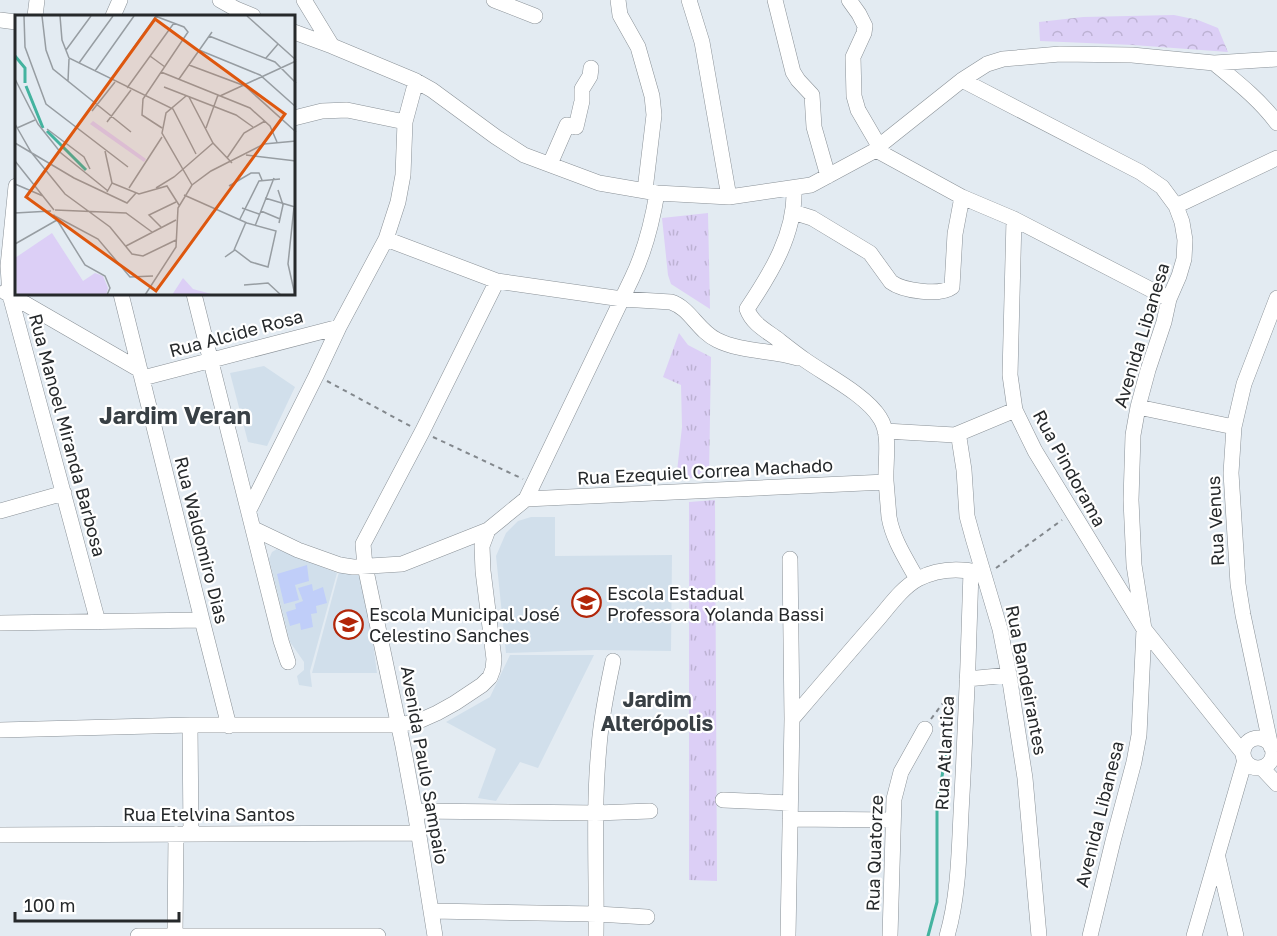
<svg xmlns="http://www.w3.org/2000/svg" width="1277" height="936" font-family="'Golos Text',sans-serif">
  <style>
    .built { fill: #d1dfeb }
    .grass { fill: url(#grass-tufts) }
    .forest { fill: url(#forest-crowns) }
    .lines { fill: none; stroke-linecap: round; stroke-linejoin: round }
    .stream { stroke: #44b39f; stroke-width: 3 }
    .building { fill: #c0cef9 }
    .minor-casing { stroke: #8a9197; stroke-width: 16 }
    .path { stroke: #83888d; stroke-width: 2; stroke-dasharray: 4.5 4.5; stroke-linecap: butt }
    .minor { stroke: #fff; stroke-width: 15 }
    .labels { text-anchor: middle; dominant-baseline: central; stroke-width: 4.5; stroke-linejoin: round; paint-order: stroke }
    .street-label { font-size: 18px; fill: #26292b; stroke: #fff }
    .poi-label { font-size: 18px; fill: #26292b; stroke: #fff; text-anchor: start }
    .quarter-label { font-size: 21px; font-weight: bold; fill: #394045; stroke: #fff }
    .district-label { font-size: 24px; font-weight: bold; fill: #394045; stroke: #fff }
    .inset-river { fill: none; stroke: #44b39f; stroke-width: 3 }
    .inset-road { fill: none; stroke: #979da2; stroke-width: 1.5 }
    .view { fill: #de570e; fill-opacity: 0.15; stroke: #de570e; stroke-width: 3 }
    .inset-edge { fill: none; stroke: #26292b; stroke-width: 3 }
  </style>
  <defs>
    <pattern id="grass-tufts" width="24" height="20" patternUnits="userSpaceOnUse" patternTransform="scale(1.5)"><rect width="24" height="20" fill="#dccff6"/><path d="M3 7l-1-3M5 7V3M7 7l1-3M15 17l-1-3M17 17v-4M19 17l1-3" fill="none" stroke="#bdb2d3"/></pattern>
    <pattern id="forest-crowns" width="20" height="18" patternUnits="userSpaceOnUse" patternTransform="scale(1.5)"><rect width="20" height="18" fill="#dccff6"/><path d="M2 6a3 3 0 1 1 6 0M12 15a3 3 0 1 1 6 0" fill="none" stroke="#bdb2d3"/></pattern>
  </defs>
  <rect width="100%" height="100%" fill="#e3ebf2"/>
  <path class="built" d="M264,366L295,387L267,446L248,442L230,373Z
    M531,517H555V556L672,555L671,651L596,650L506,653L496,556L506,533L518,521Z
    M277,549L337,573L310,671L312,687L299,685L297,676L304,670V662L290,642L269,559L272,552Z
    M339,572L364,576L377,673H312Z
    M510,655H594L538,768L520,762L496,801L478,798L496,749L446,722L490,697Z"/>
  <path class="grass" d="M708,213L710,309L671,284L668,275L662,218Z
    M679,333L688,345L711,357L709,476L676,480L682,427L681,385L663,377Z
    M715,500L717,881L689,880V502Z"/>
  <path class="forest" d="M1174,15L1198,20L1218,28L1228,52L1133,45L1040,41L1039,22L1083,17Z"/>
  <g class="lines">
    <path class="stream" d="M928,936L937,902V809L947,744"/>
  </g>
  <path class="building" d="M307,565L309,581L295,585L299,600L284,604L277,574Z
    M312,584L313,591L323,587L327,603L316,606L317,613L311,614L313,627L301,630L300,623L290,626L286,612L296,609L295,604L303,601L298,588Z"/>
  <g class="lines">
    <defs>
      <path id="minor" d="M220,0L236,9L253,16
        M304,0L332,46
        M494,0L535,16
        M618,0L620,15L638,47L652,96L654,115L645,190
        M689,0L702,42L729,197
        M775,0L793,72L798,80L812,95L814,127L828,176
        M849,0L859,14L865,26L864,33L853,57L854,96L858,110L879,146
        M35,16L37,0
        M113,16L120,0
        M0,20L16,22
        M294,32L332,46L416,81L432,90L496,137L524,155L599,183L657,193L729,197L811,185L876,150L879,146L962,80L987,64L1003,59L1060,54L1132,55L1214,63L1277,59
        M1214,63C1237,82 1259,99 1277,123
        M962,80L1140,172L1162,187L1176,206L1182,222L1185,240L1184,259L1179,276L1169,299L1164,322L1148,370L1138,407L1133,435L1131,500L1134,565L1144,629L1139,735L1134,762L1113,841L1090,936
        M294,118L322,111L347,110L405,122
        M876,150L962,197L1014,219L1169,299
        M550,164L567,125L576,127L582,101V89L590,76L591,68
        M16,186L8,266L10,295L98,622
        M794,188C796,233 771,273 747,309C752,323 765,330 776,338C785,345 795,353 805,360C826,375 866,395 880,418C891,435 885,461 886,481C887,493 888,505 889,517C893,540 906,559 917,579
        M1176,206L1277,158
        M793,212L812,218L870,253L891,282C903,291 940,296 952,287L955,234L962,197
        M1014,219L1010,375L1015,410L1035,451L1144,629L1243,753
        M386,239L497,281L622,299L671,302C690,308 698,331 717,340C741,352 772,350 798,358
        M5,292L140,370
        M121,294L202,620L229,726
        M194,294L281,641L288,662
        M143,378L339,327
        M1138,407L1234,427
        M885,431L955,435L959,438L964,470L967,516L973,538L1000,629L1009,675L1025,778L1039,936
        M955,435L1015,410
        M526,499L886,482
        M249,510L316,376L339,327L386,239L398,202L403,175L405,122L416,81
        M0,511L64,493
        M254,529L298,550L340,565L353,567L402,564L488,530L526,499L632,278C645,251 652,223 657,193
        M0,623L202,620
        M967,679L1009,675
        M792,719C821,685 850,651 879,618C890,605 903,587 918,579C937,569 960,568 981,573
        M190,725L191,834
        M0,730L190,725H399L419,721L437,713L455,703L482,685L490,677L493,669L494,659L483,571L482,546L488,530
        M1243 753a15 15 0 1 1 30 0a15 15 0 1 1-30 0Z
        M1271,747L1243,615L1238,584L1231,473L1234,427L1244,384L1277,298
        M1262,768L1277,784
        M723,800L790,803
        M415,811L596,813L650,811
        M790,819L893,820
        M0,835L418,833
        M1218,858L1236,936
        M432,911L597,914L647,917
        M175,935L176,834
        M138,936H378
        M435,936L415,811L403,746L365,566L363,544L422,432L497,281
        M596,936C597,873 593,809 599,747C601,718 607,689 613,661
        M788,936L792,719L790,559
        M890,936L894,799L901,772L925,729
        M947,936C960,891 959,842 962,795C966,720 969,645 971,571
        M1194,936L1245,760"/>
    </defs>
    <use href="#minor" class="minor-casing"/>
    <path class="path" d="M327,381L412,427
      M433,437L523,479
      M996,568L1062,520
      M931,719L943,703L955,696"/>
    <use href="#minor" class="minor"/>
  </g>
  <defs>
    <symbol id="school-ring" viewBox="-11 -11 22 22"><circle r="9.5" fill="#fff" stroke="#b22609" stroke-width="1.5"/><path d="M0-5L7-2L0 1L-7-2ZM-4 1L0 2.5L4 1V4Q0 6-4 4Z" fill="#b22609"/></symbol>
  </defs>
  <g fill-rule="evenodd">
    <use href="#school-ring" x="570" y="586" width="33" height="33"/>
    <use href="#school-ring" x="332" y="608" width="33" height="33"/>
  </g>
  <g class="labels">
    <g class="street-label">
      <text transform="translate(236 333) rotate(-15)">Rua Alcide Rosa</text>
      <text transform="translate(1141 335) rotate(-73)">Avenida Libanesa</text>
      <text transform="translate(68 435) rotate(75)">Rua Manoel Miranda Barbosa</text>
      <text transform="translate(1070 468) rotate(61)">Rua Pindorama</text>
      <text transform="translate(705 471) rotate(-3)">Rua Ezequiel Correa Machado</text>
      <text transform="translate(1215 521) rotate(-93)">Rua Venus</text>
      <text transform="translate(202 540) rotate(76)">Rua Waldomiro Dias</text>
      <text transform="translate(1027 680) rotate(79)">Rua Bandeirantes</text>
      <text transform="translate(944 753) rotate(-87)">Rua Atlantica</text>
      <text transform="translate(425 765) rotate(80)">Avenida Paulo Sampaio</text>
      <text x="209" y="814">Rua Etelvina Santos</text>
      <text transform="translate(1099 814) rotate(-76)">Avenida Libanesa</text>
      <text transform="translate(874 853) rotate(-88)">Rua Quatorze</text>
    </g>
    <g class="poi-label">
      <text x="607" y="593">Escola Estadual<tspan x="607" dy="21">Professora Yolanda Bassi</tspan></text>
      <text x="369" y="614">Escola Municipal José<tspan x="369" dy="21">Celestino Sanches</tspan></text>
    </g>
    <g class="quarter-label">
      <text x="657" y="699">Jardim<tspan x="657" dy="24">Alterópolis</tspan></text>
    </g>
    <g class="district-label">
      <text x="175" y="414">Jardim Veran</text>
    </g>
  </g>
  <g transform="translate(15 15)">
    <rect width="280" height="280" fill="#e3ebf2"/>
    <path d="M78,106L131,144L129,147L75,109Z" fill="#dccff6"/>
    <path d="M37,218L68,266L80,258L88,261L93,273L91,280H2L0,243ZM168,263L178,274L200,280H157Z" fill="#dccff6"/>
    <path class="inset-river" d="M0,41L10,53V68M11,71L28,113M32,116L71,155"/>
    <path class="inset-road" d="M9,1L10,32L31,89L113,152M27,1L31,35L38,54L116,117M45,1L47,25L54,43L158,94L181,139M140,1L169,12L173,17L128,84L127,100L147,113M232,1L281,45M194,21L260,47L281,68M51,35L76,1M184,35L245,60L281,92M135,41L150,52M251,43L263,29M64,48L98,1M174,50L230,71L281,117M80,56L119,1M146,57L235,93L255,111L262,127M0,64L23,109L46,138L93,176M164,64L197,17M96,65L141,1M53,66L54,44M149,72L221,100L238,112M112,73L159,8M171,81L151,98L147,118L177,170M205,81L281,46M174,82L198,128L217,148M77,96L100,67M92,107L116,75M0,109L16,137L50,179L95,212L117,239L128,241L161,225M2,113L20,105M191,113L203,80M32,114L69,142L75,154M0,128L59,163L112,188L121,178M90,136L97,168L92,177M231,140L281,146M212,143L229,118L250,106M0,146L39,195M97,168L124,179L152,171L164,190M0,169L28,181M214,171L236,158H244L247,165M114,173L147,122M141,173L159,162L198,128M263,175L268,190L264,208M169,180L232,208L261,216L253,252L236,247L220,235L210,242M250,183L280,192M279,192L273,249L280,280M227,193L244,199M40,195L111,198L137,217M246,196L265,204M0,198L36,196M38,200L83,224L115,262L138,261M39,200L70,250L90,261L95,273L92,280M225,204L244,166L265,164M240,211L259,163M146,212L134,200L161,187M0,229L42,205M111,231L161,205M219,235L231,207M229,270L253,268L266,280M130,280L161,232L163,193L177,170L196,156L249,129L281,126"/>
    <path class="view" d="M140,4L270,99L141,276L11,182Z"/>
    <rect width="280" height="280" class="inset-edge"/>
  </g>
  <path d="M15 912v9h164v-9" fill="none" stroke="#26292b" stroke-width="3"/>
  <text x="24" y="912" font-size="18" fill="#26292b" stroke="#ffffff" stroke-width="4.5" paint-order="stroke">100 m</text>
</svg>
